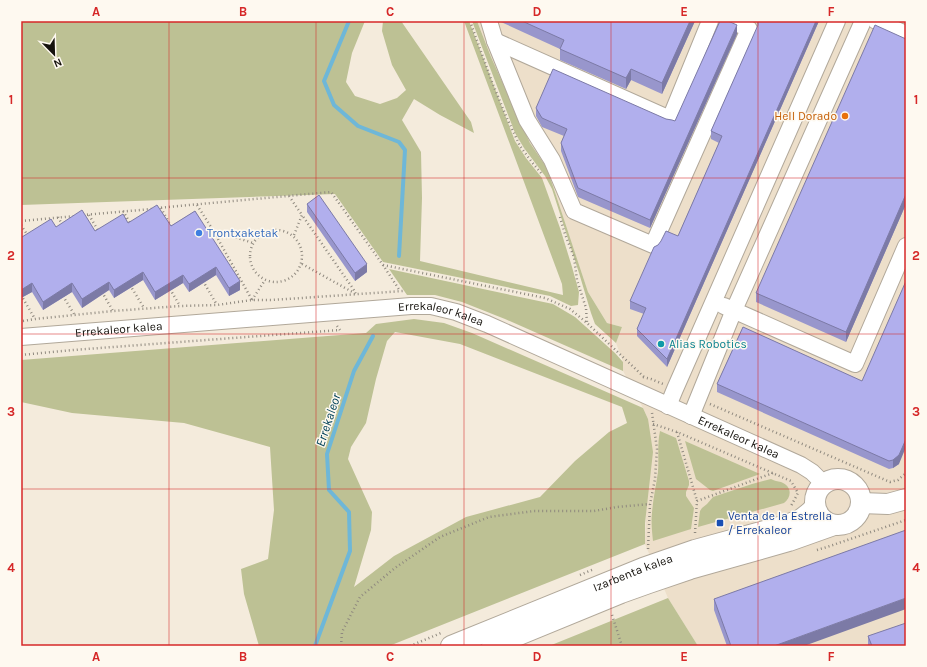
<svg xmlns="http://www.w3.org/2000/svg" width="927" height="667" font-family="Karla,sans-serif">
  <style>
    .built { fill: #eddfca }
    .green { fill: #bdc194; fill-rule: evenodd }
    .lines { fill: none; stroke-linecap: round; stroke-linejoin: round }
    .stream { stroke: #6eb7d8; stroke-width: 4 }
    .minor-casing { stroke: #b1a89a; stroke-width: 18 }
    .major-casing { stroke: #b1a89a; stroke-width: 22 }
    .path { stroke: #8f897f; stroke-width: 2.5; stroke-dasharray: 1 3; stroke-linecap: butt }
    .minor { stroke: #fff; stroke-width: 16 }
    .major { stroke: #fff; stroke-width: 20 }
    .wall { fill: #9896cc }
    .shaded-wall { fill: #7c7aa6 }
    .building { fill: #b1afed; stroke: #7c7aa6 }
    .grid { fill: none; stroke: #d62828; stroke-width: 1; stroke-opacity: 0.55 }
    .food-dot { fill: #e8710a; stroke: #fef9f0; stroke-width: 1.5 }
    .shop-dot { fill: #3f7fe0; stroke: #fef9f0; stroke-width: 1.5 }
    .culture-dot { fill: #0f9aa8; stroke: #fef9f0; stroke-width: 1.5 }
    .transit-dot { fill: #1a4fb4; stroke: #fef9f0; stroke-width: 1.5 }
    .labels { text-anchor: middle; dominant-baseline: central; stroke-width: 3; stroke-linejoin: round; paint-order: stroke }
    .food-label { font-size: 12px; fill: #c56008; stroke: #fef9f0; text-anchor: end }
    .shop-label { font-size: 12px; fill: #366cbe; stroke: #fef9f0; text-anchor: start }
    .street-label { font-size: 12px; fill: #15120d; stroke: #fef9f0 }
    .culture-label { font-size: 12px; fill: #0d838f; stroke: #fef9f0; text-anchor: start }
    .transit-label { font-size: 12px; fill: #164399; stroke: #fef9f0; text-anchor: start }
    .water-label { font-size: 13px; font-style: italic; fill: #004158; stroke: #fef9f0 }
    .neatline { fill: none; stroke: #d62828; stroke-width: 1.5 }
    .grid-label { font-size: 13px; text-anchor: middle; font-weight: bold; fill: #d62828 }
  </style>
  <rect width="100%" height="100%" fill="#f4ebdc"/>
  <path class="built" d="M477,21H906V646H698L668,598L645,544L648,419L643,408L623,371V362L616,343L622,327L607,323L588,292L547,168L530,143L491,57Z"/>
  <path class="green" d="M21,21H365L352,53L346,82L355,96L380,104L397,98L406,90L392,65L382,31L383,21H401L471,122L474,133L440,115L414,99L402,120L421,152L422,198L420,261L563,295L562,284L464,21H469L515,141L526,158L542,178L560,228L572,267L579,292L578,305L571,306L550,296L383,262L335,194L21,205Z
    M472,21H477L491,57L530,143L547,168L588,292L607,323L622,327L616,343L595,324L591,313L579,273L552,189L545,176L524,148L515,133Z
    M389,269L553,304L575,317L615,353L623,362V371L505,319L462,302L435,295H407Z
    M414,319L444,323L472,333L643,408L648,419L653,452L645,523V544L389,646H259L244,594L241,569L268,559L274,510L270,447L184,423L72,413L21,402V360L366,333L376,324ZM395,332L460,344L622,407L627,423L609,432L575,461L540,497L466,517L394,556L354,587L371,530L372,512L348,459L351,447L366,423L376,379L387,341Z
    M660,431L676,438L689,481V485L686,492V496L694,508L691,529L653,541C652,532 651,522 652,513C653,499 656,486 658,472C659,458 657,444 660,431Z
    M685,441L760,474L713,491L710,490L696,479Z
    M771,479C775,481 777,481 781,482C792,486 792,497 784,503L698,527L700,511L702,508L707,504L713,497L752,484Z
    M668,598L698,646H549Z"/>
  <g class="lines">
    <path class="stream" d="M349,21L324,81L334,105L358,126L399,142L405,150L399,256
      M315,646L350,551L349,512L329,490L327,454L354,371L373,336"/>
    <defs>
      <g id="minor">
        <path d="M489,21L495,41L527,120L552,160L574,211L653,245L749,29L732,21"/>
        <path d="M876,21L906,34"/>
        <path d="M495,41L670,119L710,21"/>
        <path d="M724,306L855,364L906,246"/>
        <path id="s1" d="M21,337L411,306H431L456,312L487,324L801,465L812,472L824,484"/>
        <path d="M668,406L675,389L837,21"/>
        <path d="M691,416L734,310L863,21"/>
      </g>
      <g id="major">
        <circle cx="838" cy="502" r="23"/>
        <path d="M861,503L888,504L906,499"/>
        <path id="s2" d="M451,646L643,568L695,550L783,526L800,520L809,513L815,507"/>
        <path d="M492,646L621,593L649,583L690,569L789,541L834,525"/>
      </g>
    </defs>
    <use href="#minor" class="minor-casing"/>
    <use href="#major" class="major-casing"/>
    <path class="path" d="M470,21L492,82L506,116L520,146L531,161L541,173
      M289,196L302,215
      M197,205L213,230L252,300
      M157,208L331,192L383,265L400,291
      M161,208L172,228
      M123,211L130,223
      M83,215L152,209
      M89,215L99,232
      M58,217L63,226
      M560,217L565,234L574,257L577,280L586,308L587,323
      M21,221L76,216
      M21,225L28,236
      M250 256a26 26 0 1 1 52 0a26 26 0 1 1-52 0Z
      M213,230L253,243
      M294,235L302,215L356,293
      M302,264L356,294
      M383,265L545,298L570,309L587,323L644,377
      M203,281L217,305
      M130,285L144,308
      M170,289L180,306
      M102,292L113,311
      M21,295L35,319
      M63,296L74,314
      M252,300L265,280
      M23,321L35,319L113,311L180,306L217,305L252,300H272L403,291
      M21,355L73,350L340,330L337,326
      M643,377L651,379L663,384
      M710,404L890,482L898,480L906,473
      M653,424L677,432L791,481L798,493L791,506
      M677,432L697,501
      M695,533L697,501L773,473
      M648,549L650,504L655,479L657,449L652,413
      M817,550L827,547L906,520
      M580,575L594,569
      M612,615L622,646
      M341,646L342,632L360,597L395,568L440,537L489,517L534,511H594L617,507L650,504
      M410,646L441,633"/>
    <use href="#minor" class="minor"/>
    <use href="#major" class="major"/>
  </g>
  <path class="wall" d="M500,21H695L662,94L631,80L626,89L560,60V49L501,22Z
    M757,21H819L667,367L637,336V329L644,314L630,309V301L678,236L719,143L711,139V131L758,26Z
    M737,34L650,228L578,197L561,151V143L564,136L542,127L536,116V108L666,119L675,121Z
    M906,39V204L846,342L756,302V293Z
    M307,204L367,272L355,281L307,212Z
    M195,211L240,290L229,296L216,275L189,292L183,283L155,300L143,280L114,298L109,290L82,308L72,292L43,310L32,292L21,298V236L22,237L56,227L95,231L128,223L171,226Z
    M743,327L899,464L893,468L889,469L717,392V384Z
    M714,599L804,646H727L714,610Z
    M868,636L906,646H868Z"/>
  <path class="shaded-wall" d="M690,21H695L662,94V83Z
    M816,21H819L667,367V359Z
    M737,25V34L650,228V220Z
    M631,69V80L626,89V78Z
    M906,194V204L846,342V332Z
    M367,264V272L355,281V273Z
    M216,267V275L189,292V284Z
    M143,272V280L114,298V290Z
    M183,275V283L155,300V292Z
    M240,281V290L229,296V288Z
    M109,282V290L82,308V299Z
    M32,283V292L21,298V290Z
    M72,283V292L43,310V302Z
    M906,439V447L899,464L893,468V460Z
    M906,598V609L804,646H774Z"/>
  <path class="building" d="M522,21H690L662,83L631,69L626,78L560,49L564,40Z
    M720,21H728L737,25L650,220L578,188L561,143L567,129L542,118L536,108L553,69L666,119L672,120L675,121Z
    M758,21H816L667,359L637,329L646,308L630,301L654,247L658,245L661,241L666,231L678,236L722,136L711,131L758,25Z
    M875,25L906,39V194L846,332L756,293Z
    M319,195L367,264L355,273L307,204Z
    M157,205L171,226L195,211L240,281L229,288L216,267L189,284L183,275L155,292L143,272L114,290L109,282L82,299L72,283L43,302L32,283L21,290V236L22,237L51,219L56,227L82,210L95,231L123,214L128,223Z
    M906,281V439L899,455L893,460L889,461L717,384L743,327L862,381Z
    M906,530V598L774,646H731L714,599Z
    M906,623V646H872L868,636Z"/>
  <path class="grid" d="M169,21V646M316,21V646M464,21V646M611,21V646M758,21V646M21,178H906M21,334H906M21,489H906"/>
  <circle class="food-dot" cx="845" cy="116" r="4"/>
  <circle class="shop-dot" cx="199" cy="233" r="4"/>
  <circle class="culture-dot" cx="661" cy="344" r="4"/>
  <rect class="transit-dot" x="716" y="519" width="8" height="8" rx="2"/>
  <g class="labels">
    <g class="food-label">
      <text x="837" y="116">Hell Dorado</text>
    </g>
    <g class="shop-label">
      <text x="207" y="233">Trontxaketak</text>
    </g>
    <g class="street-label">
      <text stroke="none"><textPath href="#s1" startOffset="422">Errekaleor kalea</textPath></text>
      <text stroke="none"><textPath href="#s1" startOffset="98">Errekaleor kalea</textPath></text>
      <text stroke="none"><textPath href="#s1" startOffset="746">Errekaleor kalea</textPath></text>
      <text stroke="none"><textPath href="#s2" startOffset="196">Izarbenta kalea</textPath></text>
    </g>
    <g class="culture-label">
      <text x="669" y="344">Alias Robotics</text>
    </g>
    <g class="transit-label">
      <text x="728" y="516">Venta de la Estrella<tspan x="728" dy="14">/ Errekaleor</tspan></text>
    </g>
    <g class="water-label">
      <text transform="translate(328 420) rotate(-72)">Errekaleor</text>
    </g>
  </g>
  <rect width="927" height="667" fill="none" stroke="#fef9f0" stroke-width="44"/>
  <g transform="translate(54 54) rotate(157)" stroke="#fef9f0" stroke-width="3" paint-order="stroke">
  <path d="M0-3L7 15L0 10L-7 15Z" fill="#15120d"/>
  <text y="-6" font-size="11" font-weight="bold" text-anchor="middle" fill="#15120d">N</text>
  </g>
  <rect x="22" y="22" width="883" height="623" class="neatline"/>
  <g class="grid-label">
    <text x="96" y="16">A</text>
    <text x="243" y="16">B</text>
    <text x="390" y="16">C</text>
    <text x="537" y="16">D</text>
    <text x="684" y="16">E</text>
    <text x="831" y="16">F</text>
    <text x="11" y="104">1</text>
    <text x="916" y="104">1</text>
    <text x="11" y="260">2</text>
    <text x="916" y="260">2</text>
    <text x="11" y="416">3</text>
    <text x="916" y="416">3</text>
    <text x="11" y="572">4</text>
    <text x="916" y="572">4</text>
    <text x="96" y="661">A</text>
    <text x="243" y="661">B</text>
    <text x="390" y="661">C</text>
    <text x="537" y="661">D</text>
    <text x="684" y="661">E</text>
    <text x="831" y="661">F</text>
  </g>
</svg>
